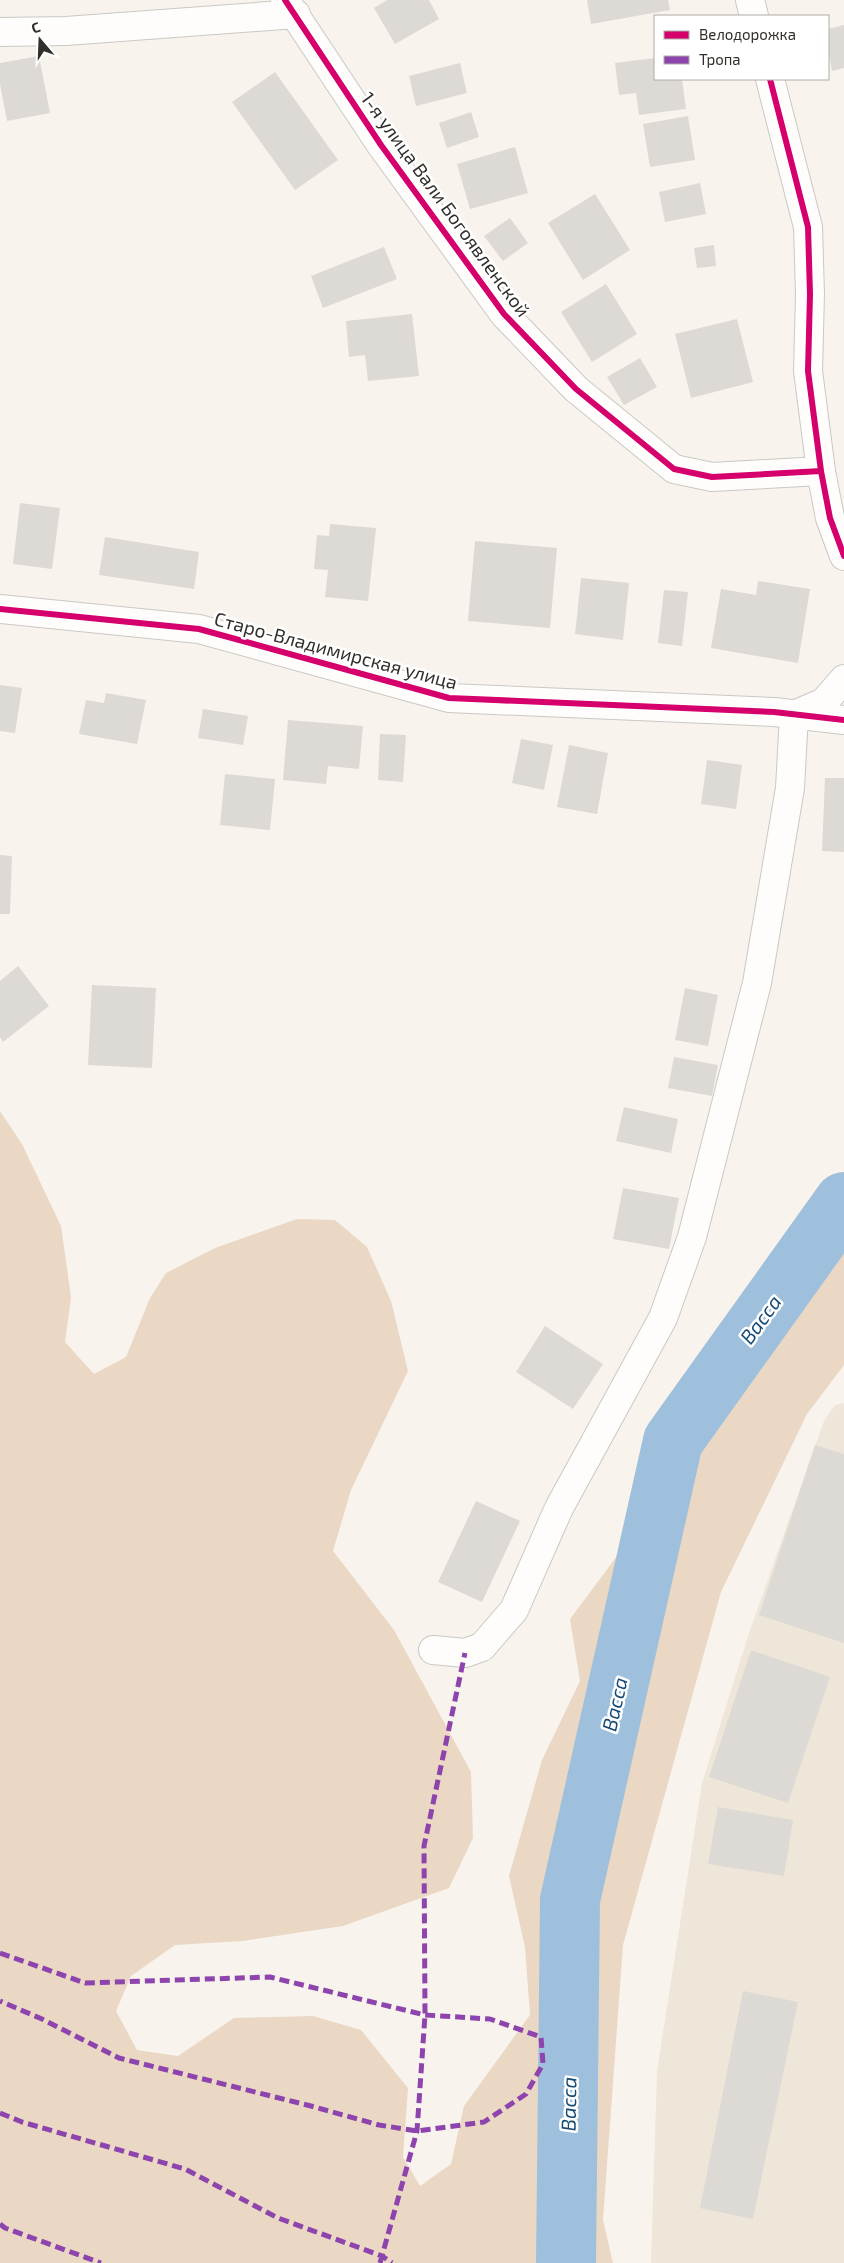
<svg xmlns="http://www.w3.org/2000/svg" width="844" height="2263" font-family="'Exo 2',sans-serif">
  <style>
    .built { fill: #efe6da }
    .green { fill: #ead8c4 }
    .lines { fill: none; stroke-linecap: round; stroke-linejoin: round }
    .river { stroke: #9fc0dc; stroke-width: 60 }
    .building { fill: #ddd9d4 }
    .minor-casing { stroke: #cbc8c3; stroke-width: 30 }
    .minor { stroke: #fefdfc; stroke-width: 28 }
    .quiet { stroke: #8e44ad; stroke-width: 5; stroke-dasharray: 10 5; stroke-linecap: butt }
    .cycleway-casing { stroke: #fff; stroke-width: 9 }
    .cycleway { stroke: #d6006c; stroke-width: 6 }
    .labels { text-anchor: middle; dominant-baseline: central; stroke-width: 5; stroke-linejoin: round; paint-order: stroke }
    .street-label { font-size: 19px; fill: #322f2b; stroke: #fff }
    .water-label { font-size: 20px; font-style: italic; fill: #134b74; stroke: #fff }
  </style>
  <rect width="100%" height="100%" fill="#f8f3ed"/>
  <path class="built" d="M844,1403V2263H651L657,2071L702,1783L749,1633L824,1421L835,1405Z"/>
  <path class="green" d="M0,1111L22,1144L61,1226L71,1297L65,1342L94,1374L126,1357L150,1298L166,1273L215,1248L297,1219L335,1220L367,1247L391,1301L408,1371L351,1490L333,1551L394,1630L471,1772L473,1838L449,1888L343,1926L242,1941L175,1945L131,1976L116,2011L137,2050L178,2056L234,2018L313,2016L361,2030L408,2088L403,2157L420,2186L451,2164L464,2106L530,2015L525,1947L509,1876L542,1760L580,1681L570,1619L620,1552L694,1431L770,1342L831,1245L844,1230V1365L807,1414L721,1592L623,1945L603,2220L613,2263H0Z"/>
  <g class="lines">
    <path class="river" d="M566,2263L570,1900L673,1441L844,1202"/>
  </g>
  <path class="building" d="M387,0H429L439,19L395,44L374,8Z
    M587,0H668L670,10L591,24Z
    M844,25V68L832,71L828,49V29Z
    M39,56L50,113L7,121L0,84V63Z
    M655,58V79H682L686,109L639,115L636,93L619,95L615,63Z
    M460,63L467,93L416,106L409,76Z
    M275,72L338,160L295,190L232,102Z
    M471,112L479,137L447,148L439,123Z
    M688,116L695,160L650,167L643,124Z
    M515,147L528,193L470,209L457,164Z
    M700,183L706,214L665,222L659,192Z
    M595,194L630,250L583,280L548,223Z
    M510,218L528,243L503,261L484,236Z
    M714,245L716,266L697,268L694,248Z
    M384,247L397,279L323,308L311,276Z
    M606,284L637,334L592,362L561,312Z
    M412,314L419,376L368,381L365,355L349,357L346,321Z
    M737,319L753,382L691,398L675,334Z
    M640,358L657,387L624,405L607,377Z
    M20,503L60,508L52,569L13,564Z
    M330,524L376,528L368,601L325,597L328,570L314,569L317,535L329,536Z
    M105,537L199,552L194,589L99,575Z
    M475,541L557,548L550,628L468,621Z
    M581,578L629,583L623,640L575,634Z
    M758,581L810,589L798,663L711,648L721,589L756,595Z
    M664,590L688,592L682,646L658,643Z
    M0,685L22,688L15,733L0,731Z
    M106,693L146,700L137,744L79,734L86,700L104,703Z
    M203,709L248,716L243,745L198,738Z
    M288,720L363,726L359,769L328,766L326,784L283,780Z
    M380,734L406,735L403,782L378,780Z
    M521,739L553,745L544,790L512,783Z
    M569,745L608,753L597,814L557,807Z
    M707,760L742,765L736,809L701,804Z
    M225,774L275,779L270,830L220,825Z
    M825,778H844V852L822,851Z
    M0,855L12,856L10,914H0Z
    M18,966L49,1006L3,1042L0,1037V981Z
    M92,985L156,988L152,1068L88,1065Z
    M685,988L718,995L708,1046L675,1040Z
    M674,1057L718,1065L712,1096L668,1088Z
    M624,1107L678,1119L671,1153L616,1141Z
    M623,1188L679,1198L669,1249L613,1239Z
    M545,1326L603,1364L573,1409L516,1372Z
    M815,1445L844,1454V1643L759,1615Z
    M476,1501L520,1521L482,1602L438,1582Z
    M751,1650L830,1677L788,1803L709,1777Z
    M718,1807L793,1820L784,1876L708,1864Z
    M743,1991L798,2002L753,2219L700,2208Z"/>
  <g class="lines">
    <defs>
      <path id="minor" d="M285,0L381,145L504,314L576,389L674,469L712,477L821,471L830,518L844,556
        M750,0L754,16
        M0,32L66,31L296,14
        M770,79L808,227L810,294L808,371L821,471
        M0,609L199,629L449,698L774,712L844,720
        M433,1650L465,1653L482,1647L514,1610L559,1508L663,1318L692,1237L757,983L790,788L794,715L824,702L844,679"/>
    </defs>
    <use href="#minor" class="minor-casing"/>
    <use href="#minor" class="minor"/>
    <path class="quiet" d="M0,1953L85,1983L270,1977L425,2015L490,2019L541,2037L543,2064L526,2094L484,2122L417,2131L379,2125L311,2106L119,2058L42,2019L0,2001
      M0,2113L22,2122L185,2169L278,2218L382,2256L392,2263
      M0,2224L5,2228L101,2263
      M380,2263L417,2131L425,2015L424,1846L465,1653"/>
    <defs>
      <path id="cycleway" d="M285,0L381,145L504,314L576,389L674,469L712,477L821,471L830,518L844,556
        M770,79L808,227L810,294L808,371L821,471
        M0,609L199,629L449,698L774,712L844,720"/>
    </defs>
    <use href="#cycleway" class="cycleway-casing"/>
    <use href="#cycleway" class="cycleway"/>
  </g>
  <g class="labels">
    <g class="street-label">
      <text transform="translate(446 204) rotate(54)">1-я улица Вали Богоявленской</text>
      <text transform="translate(336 650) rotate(15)">Старо-Владимирская улица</text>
    </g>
    <g class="water-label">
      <text transform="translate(760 1319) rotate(-54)">Васса</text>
      <text transform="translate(614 1704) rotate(-77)">Васса</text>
      <text transform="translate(568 2104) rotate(-89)">Васса</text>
    </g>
  </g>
  <rect x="654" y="15" width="175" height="65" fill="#ffffff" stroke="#adacaa"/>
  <rect x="664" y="31" width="25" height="8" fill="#d6006c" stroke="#adacaa"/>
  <text x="699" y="40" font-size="15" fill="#322f2b">Велодорожка</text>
  <rect x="664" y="56" width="25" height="8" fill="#8e44ad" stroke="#adacaa"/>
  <text x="699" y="65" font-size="15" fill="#322f2b">Тропа</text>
  <g transform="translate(40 40) rotate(341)" stroke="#ffffff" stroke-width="4" paint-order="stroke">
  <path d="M0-4L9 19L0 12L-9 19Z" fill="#322f2b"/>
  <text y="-8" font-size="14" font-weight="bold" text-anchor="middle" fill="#322f2b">С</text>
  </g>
</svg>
